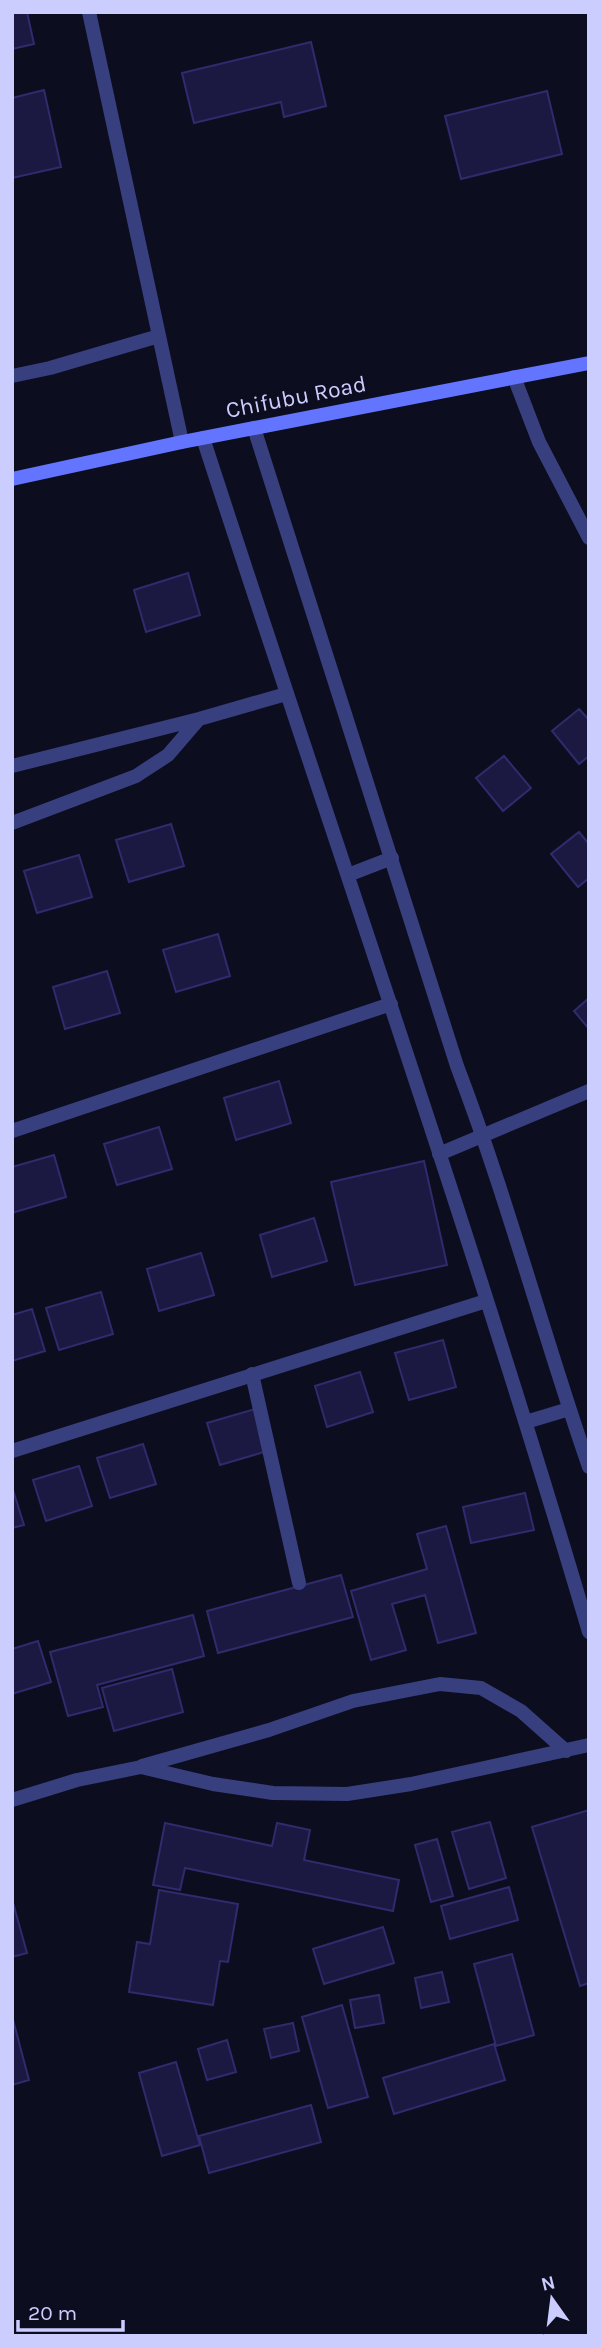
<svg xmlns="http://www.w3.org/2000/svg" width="601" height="2348" font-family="Karla,sans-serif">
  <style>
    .building { fill: #1b1941; stroke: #2f2b6d; stroke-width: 2 }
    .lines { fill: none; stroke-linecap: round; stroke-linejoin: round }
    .street { stroke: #383f7f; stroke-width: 14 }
    .secondary { stroke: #6375ff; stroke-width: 14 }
    .labels { text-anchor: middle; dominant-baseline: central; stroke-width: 6; stroke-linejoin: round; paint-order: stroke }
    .street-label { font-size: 23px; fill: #cccdff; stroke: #0d0d20 }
  </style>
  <rect width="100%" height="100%" fill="#0d0d20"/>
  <path class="building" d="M12,12H27L34,44L12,49Z
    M311,42L326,106L284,117L281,102L194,123L182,73Z
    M44,90L61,167L12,178V98Z
    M547,91L562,154L461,179L445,116Z
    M188,573L200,615L146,632L134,590Z
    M579,709L589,720V756L579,764L552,731Z
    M504,756L531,788L503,811L476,778Z
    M171,824L184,866L129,882L116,840Z
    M579,832L589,844V878L578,887L551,854Z
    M79,855L92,897L37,913L24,871Z
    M218,934L230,976L176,992L163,950Z
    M107,971L120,1013L65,1029L53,987Z
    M589,998V1029L574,1011Z
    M279,1081L291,1123L236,1140L224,1098Z
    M159,1127L172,1169L117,1185L104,1144Z
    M54,1155L66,1197L12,1213V1167Z
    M424,1161L447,1265L355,1285L331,1182Z
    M314,1218L327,1261L272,1277L260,1235Z
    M201,1253L214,1295L159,1311L147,1269Z
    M101,1292L113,1334L59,1350L46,1308Z
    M32,1309L45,1351L12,1361V1315Z
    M443,1340L456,1387L409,1400L395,1353Z
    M360,1372L373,1412L327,1427L315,1386Z
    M262,1407L274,1449L220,1465L207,1423Z
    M143,1444L156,1484L110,1498L97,1458Z
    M79,1466L92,1506L46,1521L33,1480Z
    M12,1487L24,1525L12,1528Z
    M525,1493L534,1530L471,1543L463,1507Z
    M446,1526L476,1633L438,1643L425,1595L392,1604L406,1650L371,1660L351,1591L427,1569L417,1534Z
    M341,1575L353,1617L218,1653L207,1611Z
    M193,1615L204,1656L97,1685L103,1707L68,1716L50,1652Z
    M38,1641L51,1682L12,1694V1649Z
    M172,1669L183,1712L114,1731L102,1688Z
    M589,1810V1983L580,1986L532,1827Z
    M490,1822L506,1878L469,1889L452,1832Z
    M165,1823L272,1846L277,1823L310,1830L304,1860L399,1880L393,1911L185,1868L180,1890L153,1885Z
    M437,1839L453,1896L431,1902L415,1845Z
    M509,1887L518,1920L450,1939L441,1906Z
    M159,1890L238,1904L228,1962L220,1961L213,2005L129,1992L137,1942L150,1944Z
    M12,1899L27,1953L12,1957Z
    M383,1927L394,1963L324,1984L313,1949Z
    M512,1954L534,2035L496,2046L474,1964Z
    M442,1972L449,2002L421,2008L415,1978Z
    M379,1995L384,2023L355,2028L350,2000Z
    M342,2005L368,2097L328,2108L302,2017Z
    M12,2016L29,2080L12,2085Z
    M293,2023L299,2051L271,2058L264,2029Z
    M227,2040L236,2072L207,2080L198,2049Z
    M494,2044L505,2080L394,2114L383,2078Z
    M176,2062L200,2145L162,2156L139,2073Z
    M311,2105L321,2142L209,2173L199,2136Z"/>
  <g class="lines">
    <path class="street" d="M89,12L182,442
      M12,376L50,368L159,336
      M514,377L539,442L589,538
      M254,428L457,1066C507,1197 543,1334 589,1467
      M203,438C332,836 471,1231 589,1632
      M12,766L199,719L286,694
      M12,823L136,776L168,755L199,719
      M348,875L392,858
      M12,1131L391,1004
      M439,1154L589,1091
      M252,1374L299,1583
      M526,1422L569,1409
      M12,1451L486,1301
      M142,1766L269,1730L353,1701L440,1684L481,1688L521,1711L566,1751
      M12,1800L77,1780L141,1767L213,1784L273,1793L347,1794L411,1784L589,1745"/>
    <path class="secondary" d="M12,479L182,442L589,363"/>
  </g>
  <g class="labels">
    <g class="street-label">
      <text transform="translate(296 397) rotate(-11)">Chifubu Road</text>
    </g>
  </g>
  <rect width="601" height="2348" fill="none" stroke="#cccdff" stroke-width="28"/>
  <g transform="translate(552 2299) rotate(346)" stroke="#0d0d20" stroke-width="5" paint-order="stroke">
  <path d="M0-5L12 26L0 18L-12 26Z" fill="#cccdff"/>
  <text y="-10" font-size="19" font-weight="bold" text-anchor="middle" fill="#cccdff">N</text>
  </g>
  <path d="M18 2320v10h105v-10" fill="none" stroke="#cccdff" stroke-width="3.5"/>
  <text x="28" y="2320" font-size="21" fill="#cccdff" stroke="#0d0d20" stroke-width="5" paint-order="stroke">20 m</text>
</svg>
